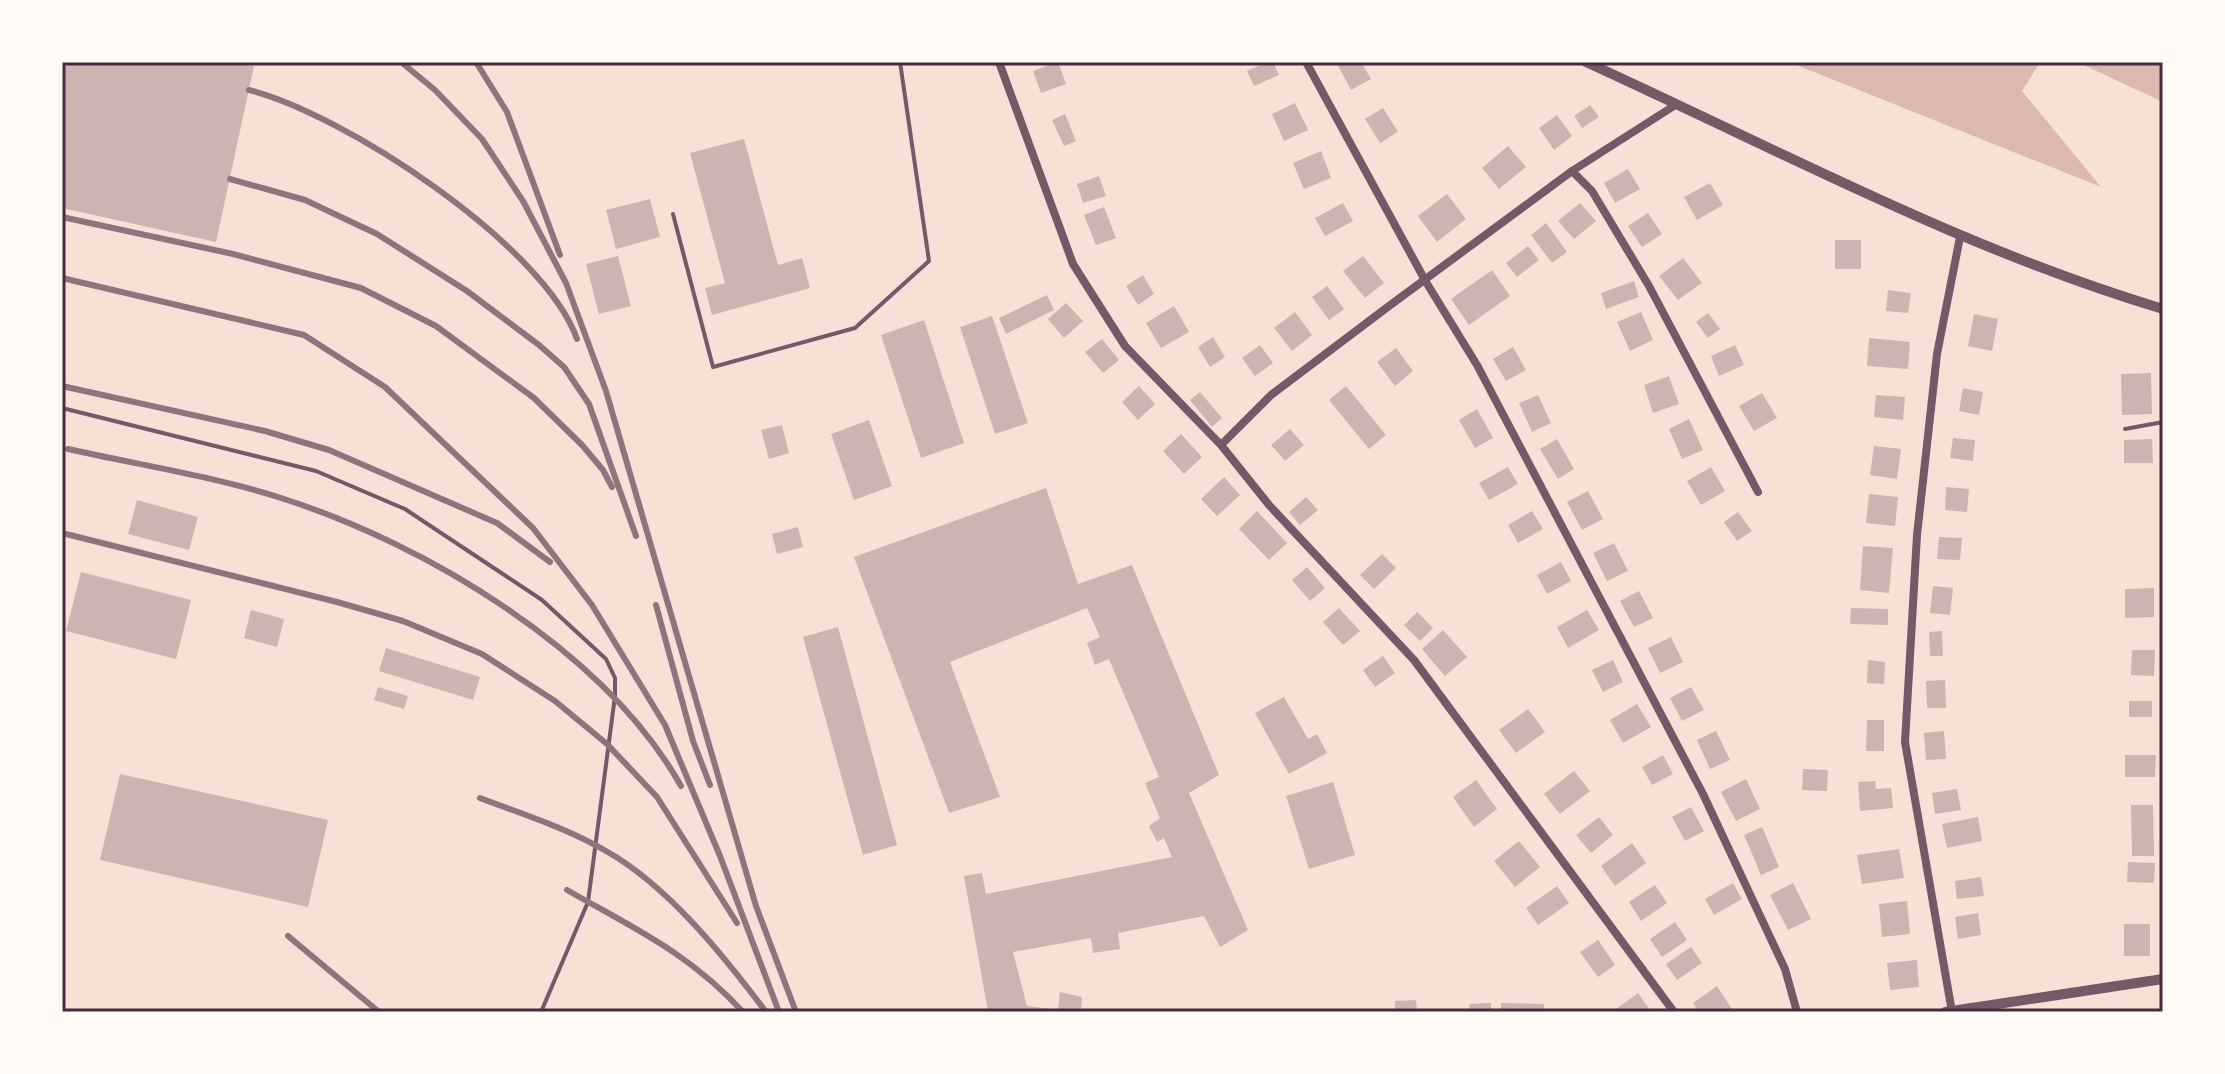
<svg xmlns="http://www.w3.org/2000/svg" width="2225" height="1074" font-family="'Fira Sans',sans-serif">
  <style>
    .water { fill: #dcb8b0 }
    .building { fill: #ccb4b1 }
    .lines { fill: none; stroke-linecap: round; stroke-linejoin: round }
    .service { stroke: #755966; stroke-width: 4 }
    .minor { stroke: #755966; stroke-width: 8 }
    .tertiary { stroke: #755966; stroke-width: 10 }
    .rail { stroke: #8f747c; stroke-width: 6 }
    .neatline { fill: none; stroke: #4a2c40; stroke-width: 3 }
  </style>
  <rect width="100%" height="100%" fill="#f7e1d7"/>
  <path class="water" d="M1789,62H2040L2022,91L2101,187Z
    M2077,62H2163V102Z"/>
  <path class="building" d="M62,62H237L254,66L216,242L62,208Z
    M1058,62L1066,84L1041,93L1033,71Z
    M1267,62H1273L1279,75L1254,86L1247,71Z
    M1336,62H1361L1371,79L1351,90Z
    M1295,103L1308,130L1284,141L1272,114Z
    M1590,105L1599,117L1582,128L1574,116Z
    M1383,108L1398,132L1380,143L1365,119Z
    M1065,114L1076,141L1064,146L1052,120Z
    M1557,115L1572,136L1554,150L1539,128Z
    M744,139L778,265L802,258L810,288L712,315L705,288L725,283L690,153Z
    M1508,146L1526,167L1499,189L1482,168Z
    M1321,151L1331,178L1304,189L1293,163Z
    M1628,169L1640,189L1615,203L1604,183Z
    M1099,176L1106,196L1083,203L1077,184Z
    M1710,183L1723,205L1697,220L1684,197Z
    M1447,194L1466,219L1437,242L1418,216Z
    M650,199L660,237L616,249L606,210Z
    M1343,203L1353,221L1325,236L1315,218Z
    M1580,203L1596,221L1574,239L1558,221Z
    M1104,207L1116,238L1096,245L1084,215Z
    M1648,213L1662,234L1642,247L1628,226Z
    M1546,223L1567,252L1552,263L1531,235Z
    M1835,240H1861V269H1835Z
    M1528,246L1539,260L1517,277L1506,263Z
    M618,256L631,306L599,314L586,264Z
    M1363,256L1384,283L1365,298L1343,271Z
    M1683,258L1702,283L1678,300L1659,276Z
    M1492,270L1510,296L1469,325L1451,299Z
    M1143,275L1154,294L1138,305L1126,286Z
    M1634,281L1639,297L1606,309L1601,293Z
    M1327,286L1344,309L1329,320L1312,297Z
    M1888,290L1911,293L1908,313L1886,311Z
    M1047,295L1054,310L1006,334L999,318Z
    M1066,303L1083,321L1064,338L1048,319Z
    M1174,306L1189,332L1161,348L1146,323Z
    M1295,312L1312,335L1292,351L1274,328Z
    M1641,312L1653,340L1630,351L1617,322Z
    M1708,313L1720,329L1708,338L1696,322Z
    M1974,314L1998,319L1992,351L1968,346Z
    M992,316L1028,423L995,434L960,327Z
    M924,320L964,443L921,458L881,335Z
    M1213,337L1225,357L1210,367L1198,347Z
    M1869,338L1910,342L1908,369L1867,366Z
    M1102,339L1119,360L1103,373L1085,352Z
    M1260,345L1273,363L1255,376L1242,358Z
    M1735,345L1744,365L1719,376L1711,356Z
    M1513,347L1526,370L1506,381L1493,359Z
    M1396,348L1413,371L1395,386L1377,362Z
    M2151,373L2152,414L2122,415L2121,374Z
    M1669,376L1679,404L1653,413L1644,385Z
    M1139,386L1155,404L1138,420L1122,402Z
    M1346,386L1386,435L1369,449L1329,400Z
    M1963,388L1983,392L1979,415L1959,411Z
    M1200,392L1222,418L1212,427L1190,400Z
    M1762,393L1777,418L1754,431L1739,406Z
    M1538,395L1551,423L1532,432L1519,403Z
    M1876,395L1905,397L1903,420L1874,417Z
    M1477,409L1493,438L1475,448L1459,420Z
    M1689,419L1703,450L1682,459L1669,429Z
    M869,420L892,486L854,500L831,434Z
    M782,425L789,453L769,459L761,430Z
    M1290,429L1304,445L1285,461L1271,445Z
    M1181,434L1202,457L1184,474L1163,451Z
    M1953,438L1975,440L1973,461L1950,458Z
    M1557,439L1574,469L1558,479L1540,449Z
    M2152,439L2153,463H2124V440Z
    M1874,446L1901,449L1897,479L1870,475Z
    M1508,467L1518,484L1489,500L1479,483Z
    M1711,467L1725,491L1701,505L1687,481Z
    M1224,477L1240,495L1217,516L1201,499Z
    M1946,487L1969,489L1967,512L1945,510Z
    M1046,488L1078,584L1132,565L1219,775L1189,793L1248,930L1220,947L1204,916L1118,933L1120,949L1093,953L1091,938L1013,952L1027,1006L1058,1010L1060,992L1082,997L1081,1012H988L964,876L982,873L986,894L1172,857L1164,838L1157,842L1149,826L1160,818L1145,783L1159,777L1109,659L1095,665L1087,643L1100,637L1087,608L950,662L1000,797L949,813L854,557Z
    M1588,491L1603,519L1582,530L1567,502Z
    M1869,494L1898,497L1895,526L1866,523Z
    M1306,497L1318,510L1300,525L1289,512Z
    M137,500L198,517L189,550L128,534Z
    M1257,511L1287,543L1269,560L1239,529Z
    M1532,511L1543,529L1518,543L1508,525Z
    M1738,512L1752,531L1737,541L1724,522Z
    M798,527L803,547L777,554L772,534Z
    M1939,537L1962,538L1960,560L1937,559Z
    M1614,543L1628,571L1607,581L1593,553Z
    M1863,546L1893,548L1889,593L1860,590Z
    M1382,554L1396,568L1374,589L1360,575Z
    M1561,562L1571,581L1547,594L1537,575Z
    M1307,567L1325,588L1310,601L1292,580Z
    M81,572L191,600L176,659L66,631Z
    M1933,586L1953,588L1950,615L1930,613Z
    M2154,588V617L2125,618V589Z
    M1639,591L1653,618L1634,627L1620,601Z
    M1339,608L1360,631L1343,645L1323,622Z
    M1851,608L1888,609V625L1850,624Z
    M251,610L284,619L277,647L244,638Z
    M1587,610L1599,630L1568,648L1557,627Z
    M1417,612L1433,628L1420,641L1404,625Z
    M838,627L897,845L863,855L803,637Z
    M1443,630L1467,657L1445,676L1422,649Z
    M1942,631L1943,656H1930L1929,632Z
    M1671,637L1683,662L1660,673L1648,648Z
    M386,648L480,677L473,700L379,671Z
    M2132,650H2155L2154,676L2131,675Z
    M1383,656L1395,673L1375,687L1363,670Z
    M1613,660L1623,682L1603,692L1592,670Z
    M1868,660L1885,662L1884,684L1867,683Z
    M1945,680L1946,708H1927L1926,681Z
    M378,687L408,696L404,709L374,700Z
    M1691,687L1704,710L1682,721L1670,698Z
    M1284,697L1308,739L1317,734L1327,753L1289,774L1255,713Z
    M2129,701H2152V717H2129Z
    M1637,704L1651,727L1623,743L1610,720Z
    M1528,709L1545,732L1516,753L1499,730Z
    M1867,720H1884V751H1866Z
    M1716,731L1730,760L1710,769L1697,740Z
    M1944,731L1946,759L1926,760L1924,733Z
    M1663,755L1673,774L1652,785L1642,767Z
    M2125,755H2156L2155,777H2125Z
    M1803,769L1828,770L1827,791L1802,790Z
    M1574,771L1590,791L1560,814L1544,794Z
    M120,774L328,820L308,907L100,860Z
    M1746,779L1760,809L1736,821L1721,792Z
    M1476,780L1497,809L1474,827L1453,797Z
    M1875,781L1876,789L1891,788L1893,808L1860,811L1858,782Z
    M1333,782L1355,855L1309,869L1286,796Z
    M1957,789L1961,810L1935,814L1932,793Z
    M2131,805H2153L2154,856H2132Z
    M1691,807L1704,831L1685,841L1672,817Z
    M1599,817L1613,835L1591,853L1576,835Z
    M1978,817L1982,841L1947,848L1942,824Z
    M1762,827L1779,867L1761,875L1744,835Z
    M1519,841L1540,867L1515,887L1494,861Z
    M1632,843L1646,863L1615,886L1601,866Z
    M1899,849L1904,878L1862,884L1857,855Z
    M2128,862L2155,863L2154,883L2127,882Z
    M1981,877L1984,896L1957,899L1955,881Z
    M1733,883L1742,899L1714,915L1705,899Z
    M1793,883L1811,919L1788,930L1770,895Z
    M1655,885L1667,903L1641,921L1629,902Z
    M1557,886L1569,903L1538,925L1526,908Z
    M1907,901L1910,934L1882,937L1879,904Z
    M1978,913L1981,935L1958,939L1955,917Z
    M1675,922L1687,940L1662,957L1650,939Z
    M2124,924H2150V956H2124Z
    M1598,940L1615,965L1598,977L1580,952Z
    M1691,947L1702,963L1677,980L1666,964Z
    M1917,960L1919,987L1890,990L1887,963Z
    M1717,986L1732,1009L1699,1012L1693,1003Z
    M1638,993L1649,1009L1618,1012L1616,1009Z
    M1416,1000L1417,1012H1395V1001Z
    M1491,1003V1012H1470L1469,1004Z
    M1501,1003L1544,1004V1012H1501Z"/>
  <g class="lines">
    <path class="service" d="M673,214L713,367L855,328L929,261L900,62
      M62,408L316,471L405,509L542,600L606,659L615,678V696L588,902L541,1012
      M2125,429L2163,422"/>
    <path class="minor" d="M999,62L1073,264L1125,346L1221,445L1269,505L1414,660L1674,1012
      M1306,62L1426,282L1477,365L1703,794L1785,969L1797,1012
      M1572,171L1592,191L1649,286L1758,492
      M1221,445L1271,395L1389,306L1572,171L1677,104
      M1952,1012L1905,742L1917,535L1937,354L1960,237"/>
    <path class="tertiary" d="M1586,62C1777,149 1962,249 2163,309
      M1945,1012L2163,979"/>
    <path class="rail" d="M401,62L435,90L482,139L523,201L566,283L606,391L756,906L796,1012
      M476,62L507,112L560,255
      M249,90C344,114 543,244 577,339
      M230,179L305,200L377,234L467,291L539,345L564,367L589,404L636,536
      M62,217L233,254L361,288L436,326L534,398L582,445L603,470L612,487
      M62,278L304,335L385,387L533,528L592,605L665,725L720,856L779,1012
      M62,386L265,431L329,450L497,523L550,562
      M68,449C139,465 213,476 281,498C426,544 605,651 681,786
      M62,533L337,602L403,621L482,654L555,701L607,744L657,797L737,923
      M656,605L693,741L710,785
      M480,798C522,814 567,828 606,851C667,885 724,956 766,1012
      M567,890C635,929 689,953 743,1012
      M288,936L379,1012"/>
  </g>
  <rect width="2225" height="1074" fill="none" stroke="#fffaf5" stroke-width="128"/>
  <rect x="64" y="64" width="2097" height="946" class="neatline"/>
</svg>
